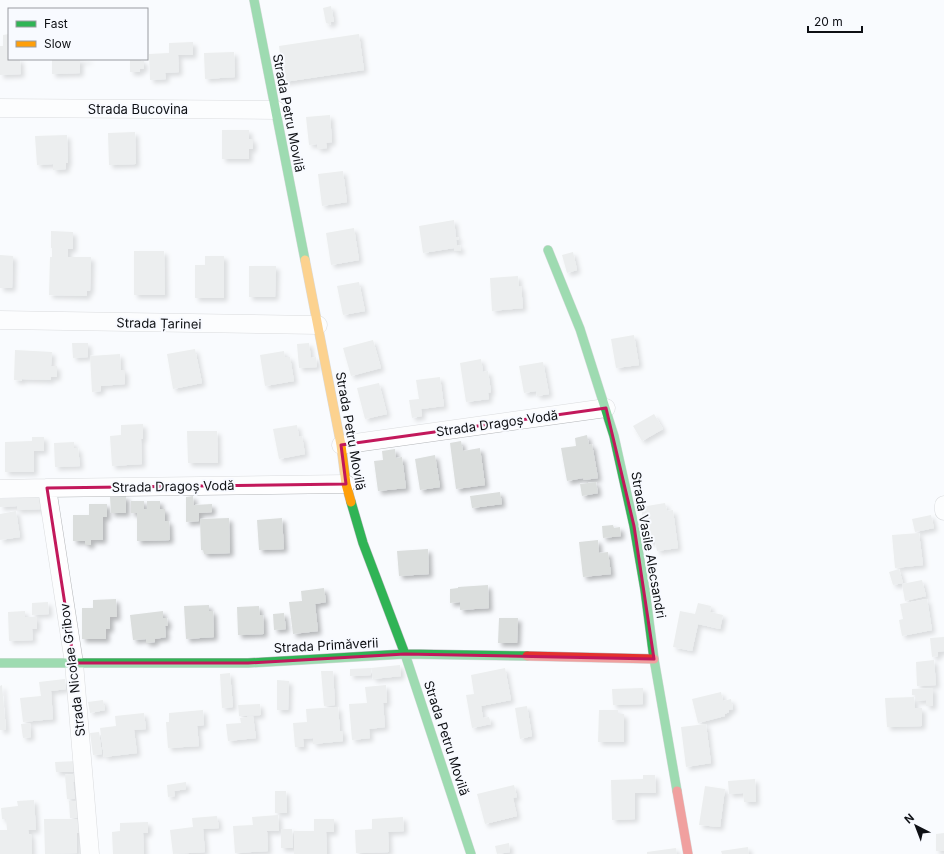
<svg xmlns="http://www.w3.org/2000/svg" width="944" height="854" font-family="Inter,sans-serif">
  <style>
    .building { fill: #dbdedd; filter: url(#shadow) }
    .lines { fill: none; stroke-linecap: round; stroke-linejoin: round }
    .street-casing { stroke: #b4b6b9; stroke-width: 19 }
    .fast-casing { stroke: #b4b6b9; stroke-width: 10 }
    .slow-casing { stroke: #b4b6b9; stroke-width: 10 }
    .jam-casing { stroke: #b4b6b9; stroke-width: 10 }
    .street { stroke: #fefeff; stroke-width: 18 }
    .fast { stroke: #30b455; stroke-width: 9 }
    .slow { stroke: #ff9f0a; stroke-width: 9 }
    .jam { stroke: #e5322d; stroke-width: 9 }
    .marked { fill: none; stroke: #c2185b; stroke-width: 3; stroke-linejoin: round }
    .labels { text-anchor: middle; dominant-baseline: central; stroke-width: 4; stroke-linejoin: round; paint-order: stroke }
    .street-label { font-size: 13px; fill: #0e1014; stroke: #f8faff }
  </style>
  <defs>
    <filter id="shadow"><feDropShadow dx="3.5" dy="3.5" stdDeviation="2" flood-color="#0004"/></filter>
  </defs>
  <rect width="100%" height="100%" fill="#f9fbfe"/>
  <path class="building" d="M331,6L334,22H331V24L329,25L328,23H326L323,8Z
    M9,34V59H20L21,74L0,75V46H3V35Z
    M359,34L364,70L284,82L279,46Z
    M193,42V55H178L179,72L165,73L166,79L150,80L149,54L169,53V43Z
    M234,52L235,77L205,79L204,53Z
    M52,59H89V60L80,61V73L52,74Z
    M130,59H141V61H144V69H140V72H130Z
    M330,115L332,142L326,143L327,148L317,149V144L309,145L306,117Z
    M222,130H249V139H253V149H249V159H222Z
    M135,132L136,164L109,165L108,133Z
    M67,135L68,163H66V169L53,170V164L37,165L35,136Z
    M343,171L347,202L322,206L318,174Z
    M454,220L456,237H458L459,240H456L457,246L460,245L461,251H454V248L423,253L419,226Z
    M354,228L359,260L331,265L326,233Z
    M51,231L73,232V249H68V257H91L90,291H87V296L49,295L50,257H52V248H51Z
    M134,251H164L165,295H134Z
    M573,252L577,270L567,273L562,255Z
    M0,255L13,256L12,288H0Z
    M205,256H224V298H195V265H205Z
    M249,266H276L275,297H249Z
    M518,276L519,287L521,286L523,308L492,311L490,278Z
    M359,282L365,311L343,315L337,286Z
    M634,335L639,365L616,368L611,339Z
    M373,340L381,368L351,376L343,348Z
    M72,343H88V357L73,358Z
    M309,343L311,358L316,357L317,367L299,368L297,344Z
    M195,349L202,383L173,389L167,354Z
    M15,350L52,352L51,366H57V377H51V380L22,379V381L14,380Z
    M284,351L285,357H290L294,381L265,386L260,355Z
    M120,354L121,370H125V384L101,386V391L92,392L90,356Z
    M481,359L483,372L488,371L491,392L488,393L489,399L466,402L460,363Z
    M543,362L549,394L537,396L536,391L524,393L519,366Z
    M440,377L444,406L421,409L422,416L412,418L409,400L419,399L416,380Z
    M379,383L387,414L365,419L357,388Z
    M654,414L663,429L642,441L633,426Z
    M143,424V439H141L142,464L112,466L110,436L121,435V425Z
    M297,425L299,437L302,436L305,454L279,459L273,429Z
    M187,431H217L218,463H188Z
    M587,435L589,445L592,444L598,478L584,480L583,478L567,481L561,448L576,446L575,438Z
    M32,437H44V451H34V472H5V442L32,441Z
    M461,441L463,451L480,448L485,485L456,489L450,443Z
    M74,442V448H78L80,466L55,467L54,443Z
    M395,449L396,458L402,457L406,488L378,491L374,461L383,460L382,451Z
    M435,455L440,487L420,490L415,459Z
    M596,482L598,493L582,496L580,484Z
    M500,492L502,504L472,508L470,496Z
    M126,496V513H111L110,497Z
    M193,496L194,505L212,504V512L199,513V521L186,522V497Z
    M41,497L42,509L17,510V506L0,507V499Z
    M131,501H144V509H147V501H160V509H165V521H169L170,540L137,541V513H131Z
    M665,503L667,511L673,510L678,548L657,551L655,541L646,542L641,507Z
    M89,504H107V517H103V540H91V545H85V541H73V515H89Z
    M16,511L20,537L0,540V514Z
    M931,515L934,528L915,532L912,519Z
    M229,518L230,553L204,554L203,550H201L200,519Z
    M282,518L284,549L259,550L257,520Z
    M613,525L614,528L620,527L621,536L603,538L602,526Z
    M919,533L923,565L895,568L892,535Z
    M598,540L599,553L608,552L611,574L583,577L579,542Z
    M428,549L429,574L399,576L397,551Z
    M899,569L903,583L893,585L889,572Z
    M922,580L926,596L905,601L902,584Z
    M488,585L489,608L460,610V602L450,603V589L458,588V587Z
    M324,588L326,602L315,604L318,631L293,634L289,602L302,601L301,591Z
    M116,599L117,617H110V629H106V639H82V608H93V600Z
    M927,599L932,630L902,636L899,620L903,619L900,604Z
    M48,602L49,614L32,615V603Z
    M698,603L711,606L710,612L723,615L720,629L698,624L692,651L673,647L680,611L695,614Z
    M209,605V611H213L214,637L186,639L184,606Z
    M259,606L260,615H263L264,634L238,635L237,607Z
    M25,611V617H37V629H32L33,640L9,641L8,612Z
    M163,611V618H167L168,626H165L166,637L155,639V642L146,643V639L133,640L130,615Z
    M284,613L286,629L274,630L273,614Z
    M499,618H518L517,643H498Z
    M944,637V651L938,652V656L932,657L930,638Z
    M934,660L936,685L917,686L916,662Z
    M400,665L401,676L373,679L371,668Z
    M371,668V675L350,676V669Z
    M505,668L511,700L481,706L483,718L489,717L491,724L472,728L466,695L474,694L471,675Z
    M321,671H333L335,705L324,706Z
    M230,673L233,707L222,708L220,674Z
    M65,679L66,689L51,691L53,719L23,722L20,698L41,696L39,682Z
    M277,680L289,681L288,710H277Z
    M2,685L6,730H0V686Z
    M386,685L387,703H383L385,727L369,729L370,738L352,740L349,704L367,703L365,687Z
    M643,688V704L613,705L612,689Z
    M933,688V706H926V700L916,701V695H912V689Z
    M721,692L723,701L731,699L733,709L729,710V712L725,714V716L698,723L692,699Z
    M914,697L915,708H922V726L887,727L885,698Z
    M103,700L105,710L90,713L88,702Z
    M260,704L261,715L239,716L238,705Z
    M527,706L532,736L520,739L515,708Z
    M338,707L340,731H343V741L313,744V738L303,739L304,747H295L293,723L307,722L306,709Z
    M203,710L204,725L197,726L199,746L168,748L166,722H169V713Z
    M599,710H618V714H624V742H598Z
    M144,713L146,729L134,730L137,753L104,757L100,728L116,726L115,716Z
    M253,716L256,738L228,741L226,724L241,723L240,718Z
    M30,723L31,737L23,738L21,724Z
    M706,724L711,763L686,767L681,727Z
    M99,732L102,754L93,755L90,733Z
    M78,761V772H56L55,762Z
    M81,773V781L73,782L75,799H67L65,775Z
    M643,775H655L656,793H635V819L612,820L611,780L643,779Z
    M755,779L756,802H744L743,793L729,794L728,781Z
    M186,782V789L174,791L175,796L168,797L167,785Z
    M514,785L517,797L513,798L517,816L485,824L477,794Z
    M705,786L725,789L720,827L699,825Z
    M275,791H286L287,813H275Z
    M34,800L36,830H28L29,834H31L32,854H0V830H7L6,819H2L1,808L18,806L17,801Z
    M69,801H81V818H70Z
    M278,815L279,831H267L268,851L235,853L233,826L253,825L252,817Z
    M217,816L219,828L203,829L205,852L173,854L170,830L193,827L192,818Z
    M403,817L404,831L388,832L389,852L356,853L355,830L372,829V819Z
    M44,819H83V833H77V853L45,854Z
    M314,819H334V832H326L327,854H294V831H314Z
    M148,822V833H143L144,854H113L112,832L120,831V823Z
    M281,829H292L293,848H281Z
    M944,833V851H936V834Z
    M509,843L510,852L497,854L495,846Z
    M748,847L749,854H722L721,851Z
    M676,848L677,854H647V852Z"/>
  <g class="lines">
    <defs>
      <path id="street" d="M0,108L276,110
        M0,320L318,325
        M341,445L606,408
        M47,488L74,663L90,854
        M0,489L47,488L346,484
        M944,505V511"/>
      <path id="fast" d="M254,0L305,260
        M548,250L580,329L614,436L634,526L645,590L654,659L677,791
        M351,502L363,543L405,654L471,854
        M0,663H248L405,654L527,656"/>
      <path id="slow" d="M305,260L341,445L346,484L351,502"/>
      <path id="jam" d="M527,656L654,659
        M677,791L688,854"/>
    </defs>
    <use href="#street" class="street-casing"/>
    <use href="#fast" class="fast-casing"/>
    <use href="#slow" class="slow-casing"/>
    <use href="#jam" class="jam-casing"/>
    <use href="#street" class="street"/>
    <use href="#fast" class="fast"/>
    <use href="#slow" class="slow"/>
    <use href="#jam" class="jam"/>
  </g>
  <path d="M0 0H944V854H0ZM606,408L634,526L654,659L405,654L248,663H74L47,488L346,484L341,445Z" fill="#f9fbfe" fill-opacity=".55" fill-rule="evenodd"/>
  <path class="marked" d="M606,408L634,526L654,659L405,654L248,663H74L47,488L346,484L341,445Z"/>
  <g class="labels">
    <g class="street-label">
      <text x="138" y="109">Strada Bucovina</text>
      <text transform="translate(289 113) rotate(79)">Strada Petru Movilă</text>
      <text transform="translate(159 323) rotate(1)">Strada Țarinei</text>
      <text transform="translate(497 423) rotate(-8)">Strada Dragoș Vodă</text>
      <text transform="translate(351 431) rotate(80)">Strada Petru Movilă</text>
      <text transform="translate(173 486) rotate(-1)">Strada Dragoș Vodă</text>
      <text transform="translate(649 545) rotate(80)">Strada Vasile Alecsandri</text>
      <text transform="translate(326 645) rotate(-3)">Strada Primăverii</text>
      <text transform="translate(72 670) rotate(-97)">Strada Nicolae Gribov</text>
      <text transform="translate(447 738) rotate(72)">Strada Petru Movilă</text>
    </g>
  </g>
  <rect x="8" y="8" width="140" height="52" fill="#f8faff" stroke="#9a9ca1"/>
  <rect x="16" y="21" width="20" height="6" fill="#30b455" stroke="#9a9ca1"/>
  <text x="44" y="28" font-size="12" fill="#0e1014">Fast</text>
  <rect x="16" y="41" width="20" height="6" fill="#ff9f0a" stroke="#9a9ca1"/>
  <text x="44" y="48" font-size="12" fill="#0e1014">Slow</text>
  <g transform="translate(916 826) rotate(318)" stroke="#f8faff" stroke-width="3" paint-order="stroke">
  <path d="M0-3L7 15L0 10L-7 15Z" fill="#0e1014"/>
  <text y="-6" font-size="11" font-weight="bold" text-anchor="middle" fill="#0e1014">N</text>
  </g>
  <path d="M808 26v6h54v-6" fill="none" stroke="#0e1014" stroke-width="2"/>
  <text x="814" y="26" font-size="12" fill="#0e1014" stroke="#f8faff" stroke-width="3" paint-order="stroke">20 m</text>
</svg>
